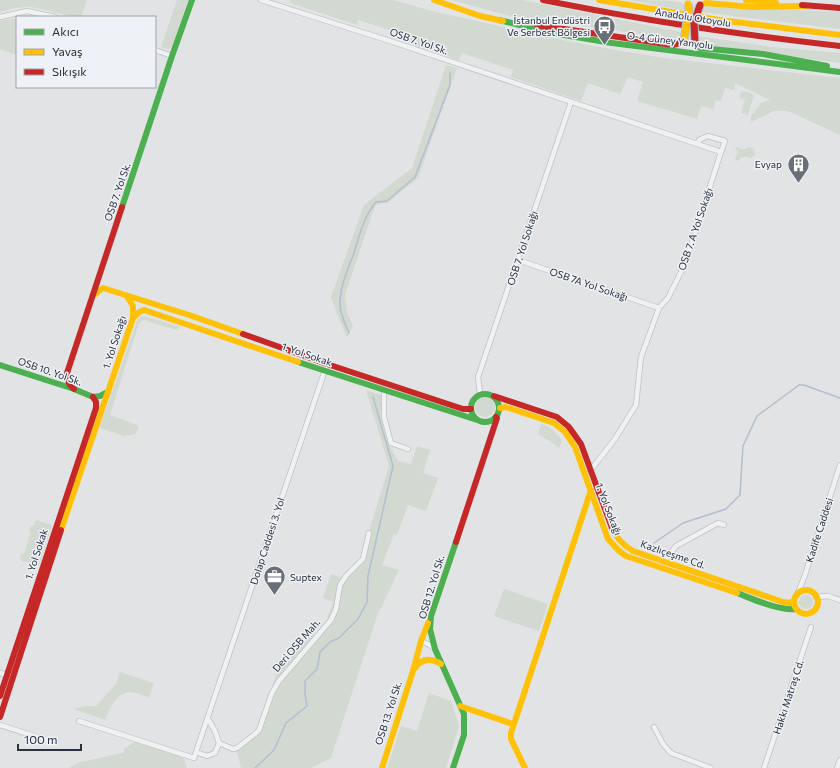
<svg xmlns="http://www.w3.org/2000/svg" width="840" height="768" font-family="Commissioner,sans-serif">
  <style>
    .green { fill: #d2d9d1 }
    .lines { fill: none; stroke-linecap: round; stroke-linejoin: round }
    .stream { stroke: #b1bfcf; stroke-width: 1.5 }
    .street-casing { stroke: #bfc1c3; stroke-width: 6 }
    .street { stroke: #f0f1f2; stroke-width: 4.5 }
    .fast { stroke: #4caf50; stroke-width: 6 }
    .slow { stroke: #ffc107; stroke-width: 6 }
    .jam { stroke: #c62828; stroke-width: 6 }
    .slow-bridge-casing { stroke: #bdc0c3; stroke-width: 9; stroke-linecap: butt }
    .jam-bridge-casing { stroke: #bdc0c3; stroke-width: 9; stroke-linecap: butt }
    .slow-bridge { stroke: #ffc107; stroke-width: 7 }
    .jam-bridge { stroke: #c62828; stroke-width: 7 }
    .labels { text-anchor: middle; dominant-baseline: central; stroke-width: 3; stroke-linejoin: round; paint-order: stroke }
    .street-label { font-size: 10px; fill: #29303e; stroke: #eef1f5 }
    .poi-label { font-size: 10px; fill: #29303e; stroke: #eef1f5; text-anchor: end }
  </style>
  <rect width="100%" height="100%" fill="#e1e3e5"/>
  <path class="green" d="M0,0H87L81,17C63,17 42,6 25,7C17,7 8,10 0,12Z
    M177,0H188L172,47L168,49L161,47Z
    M291,0H393L436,12L558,39L615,50L664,58L840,78V135L788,111H774L751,122V116L761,103L770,100L735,83L734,90L725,88L721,101L715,100L714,109L701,106L697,119L637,101L643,82L628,77L620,94L588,83L581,101L511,77L513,70L462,53L459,60L431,50H424L402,39V34L358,20L357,25L290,3Z
    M451,0H523L681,32L680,37L676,39L506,15Z
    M631,0C642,0 674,0 682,3C684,5 685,8 685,11Z
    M706,6L840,12V29L700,12V9Z
    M17,18V55L0,49V21Z
    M696,36L772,47L840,53V63L714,46L704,44Z
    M446,65L457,68L418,178L387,203L376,204L374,209L345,295L347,313L353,326L348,337L346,336L331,297L364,205L412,168Z
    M741,91L751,93L754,96L748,115L741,113L745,99L740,98Z
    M736,147C741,149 744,151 749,147L753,148L755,152L754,156L751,158C744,156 742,156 737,161L735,160L738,151L735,149Z
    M145,316L180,327L176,330L144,320L139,323L110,415L137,425L139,427L135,434L124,436L100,428V426L137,321L140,317Z
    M366,390L381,395V417L386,439L398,461L411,464L417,446L430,450L423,473L438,478L426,511L408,505L397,535L394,534L382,565L399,570L377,616L331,758L311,768H241L238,755L233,748L257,733L281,659L285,660L291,657L297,637H310L323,630L333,602L323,598L331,574L343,578L360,561L389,466Z
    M475 407a10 10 0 1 1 20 0a10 10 0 1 1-20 0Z
    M541,424C550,426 556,433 562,440L559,449L553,443L538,434Z
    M36,520L52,525L39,566L22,561L20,558L21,553L24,554L31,532L29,531L30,527L34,525Z
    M504,589L548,604L539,631L494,616Z
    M799 602a7 7 0 1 1 14 0a7 7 0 1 1-14 0Z
    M120,672L154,683L149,698C144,696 136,692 130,692C115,694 110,708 105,720L73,709L86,706H96L116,684Z
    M429,693L451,701L459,726L446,768H387L401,726L417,731Z
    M135,742L183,757L187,768H69L77,763L122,753L125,751L123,749Z"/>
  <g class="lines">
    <path class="stream" d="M349,333C345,324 340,314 340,304C340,286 348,269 354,253C359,236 364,216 376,202L387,201L415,177L450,85V73
      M654,543L683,523L726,509L740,495L743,446L757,416L799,385H804L840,398
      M255,768L274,750L286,723L307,706L305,694V681L317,669L320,652L330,642L339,638L358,619L367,602L368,576L393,466L373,397"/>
    <defs>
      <path id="street" d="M261,0L393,42L721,152L725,141L708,136L699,140L698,144
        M0,17L27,11L55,17
        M155,50L172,56
        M518,260L659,308
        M384,391V417L391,443L408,449
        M480,394L478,377L571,102
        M590,471L615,439L636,405L641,357L659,308L668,298L685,264L721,152
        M664,562L676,546L718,523L724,525
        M797,595L805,575L840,465
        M816,597L828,596L840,600
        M421,641L430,645L435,649
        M0,673L7,675
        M208,719L215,731L219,743L215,753L207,756L196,752L327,364
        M79,721L194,758L196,752
        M0,725L50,741
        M654,727L663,744L671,753L711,768
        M219,743L233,749L237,748L255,734L259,730L272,693L279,681L331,620L336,609L340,585L346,576L363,559L369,533
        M764,768L811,627
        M837,768L840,760"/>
    </defs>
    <use href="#street" class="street-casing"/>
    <use href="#street" class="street"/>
    <path class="fast" d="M499,20L552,33L612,43L840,72
      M695,43L700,48L763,54L827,66
      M122,207L172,56L192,0
      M298,362L477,420
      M0,365L74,389L93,397L100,396L108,392
      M471 408a14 14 0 1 1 28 0a14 14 0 1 1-28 0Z
      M737,593C753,599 779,611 796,609
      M453,768L464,735V714L435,649L430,629L431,616L456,542"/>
    <path class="slow" d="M434,0L480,16L503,21
      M599,0L719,20L840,35
      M746,0L776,3
      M700,5L706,3L753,7L806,6
      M94,295L103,288L189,315L243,334
      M133,318L139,312L144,310L298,362
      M500,408L506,407L554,423L565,432L575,447L608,539L619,551L626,556L737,593
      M612,528C616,538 623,545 633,551L783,602L791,603L794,600
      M61,530L133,318V306L127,296
      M794 602a12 12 0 1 1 24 0a12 12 0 1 1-24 0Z
      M415,668C422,658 431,658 441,664
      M460,706L513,724
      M382,768L413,671L421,641L428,623
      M525,768L511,739V733L591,490"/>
    <path class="jam" d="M543,0C641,20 740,35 840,46
      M802,5L840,8
      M537,25L673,45L680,43L684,40
      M243,334L327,364L463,409H471
      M74,389L70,385L66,376L122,207
      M494,396L557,417L569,427L581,444L612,528
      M456,542L497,418L496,417
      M0,696L96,408V402L93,397
      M0,717L61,530"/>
    <defs>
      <path id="slow-bridge" d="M684,40L689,9L688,4"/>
      <path id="jam-bridge" d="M695,43L694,23L700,5"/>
    </defs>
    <use href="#slow-bridge" class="slow-bridge-casing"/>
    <use href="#jam-bridge" class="jam-bridge-casing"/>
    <use href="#slow-bridge" class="slow-bridge"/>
    <use href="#jam-bridge" class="jam-bridge"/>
  </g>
  <defs>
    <symbol id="bus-pin" viewBox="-11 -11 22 30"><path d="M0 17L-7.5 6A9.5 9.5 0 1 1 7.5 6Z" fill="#696f78" stroke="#eef1f5"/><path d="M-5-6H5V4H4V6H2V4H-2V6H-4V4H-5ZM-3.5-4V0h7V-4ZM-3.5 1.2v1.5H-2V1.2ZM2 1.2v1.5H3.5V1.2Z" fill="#fff"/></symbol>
    <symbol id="building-pin" viewBox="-11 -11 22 30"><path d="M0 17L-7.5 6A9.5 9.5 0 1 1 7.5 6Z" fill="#696f78" stroke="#eef1f5"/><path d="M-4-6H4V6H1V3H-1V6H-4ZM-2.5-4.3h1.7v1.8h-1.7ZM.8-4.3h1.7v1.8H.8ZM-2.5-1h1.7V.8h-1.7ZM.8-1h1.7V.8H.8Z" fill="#fff"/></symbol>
    <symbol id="office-pin" viewBox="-11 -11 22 30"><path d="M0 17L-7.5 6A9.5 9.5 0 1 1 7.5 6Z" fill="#696f78" stroke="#eef1f5"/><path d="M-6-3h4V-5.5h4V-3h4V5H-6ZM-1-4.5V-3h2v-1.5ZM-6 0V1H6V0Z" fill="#fff"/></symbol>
  </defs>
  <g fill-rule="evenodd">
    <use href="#bus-pin" x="592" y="14" width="25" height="34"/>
    <use href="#building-pin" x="786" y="152" width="25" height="34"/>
    <use href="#office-pin" x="262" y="564" width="25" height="34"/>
  </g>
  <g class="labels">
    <g class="street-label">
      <text transform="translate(693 17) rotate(9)">Anadolu Otoyolu</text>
      <text transform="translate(670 40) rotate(7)">O-4 Güney Yanyolu</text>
      <text transform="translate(419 41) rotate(19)">OSB 7. Yol Sk.</text>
      <text transform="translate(117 192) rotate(-71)">OSB 7. Yol Sk.</text>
      <text transform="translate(695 229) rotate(-71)">OSB 7. A Yol Sokağı</text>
      <text transform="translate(522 248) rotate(-72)">OSB 7. Yol Sokağı</text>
      <text transform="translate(589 284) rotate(19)">OSB 7A Yol Sokağı</text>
      <text transform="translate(114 342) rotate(-72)">1. Yol Sokağı</text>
      <text transform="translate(307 354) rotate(19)">1. Yol Sokak</text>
      <text transform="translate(50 371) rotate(19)">OSB 10. Yol Sk.</text>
      <text transform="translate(609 509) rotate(69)">1. Yol Sokağı</text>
      <text transform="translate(819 530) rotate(-72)">Kadife Caddesi</text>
      <text transform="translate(267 541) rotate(-72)">Dolap Caddesi 3. Yol</text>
      <text transform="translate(36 554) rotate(-72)">1. Yol Sokak</text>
      <text transform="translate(673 554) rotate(19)">Kazlıçeşme Cd.</text>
      <text transform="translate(431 587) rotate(-73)">OSB 12. Yol Sk.</text>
      <text transform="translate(296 645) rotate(-49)">Deri OSB Mah.</text>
      <text transform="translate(788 697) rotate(-72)">Hakkı Matraş Cd.</text>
      <text transform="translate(388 713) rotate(-72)">OSB 13. Yol Sk.</text>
    </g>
    <g class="poi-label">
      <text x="590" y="20">İstanbul Endüstri<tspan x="590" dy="12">Ve Serbest Bölgesi</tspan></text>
      <text x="782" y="164">Evyap</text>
      <text x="290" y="577" text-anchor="start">Suptex</text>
    </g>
  </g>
  <rect x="16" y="16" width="140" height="72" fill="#eef1f5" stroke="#9fa4ac"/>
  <rect x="24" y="29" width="20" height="6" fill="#4caf50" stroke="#9fa4ac"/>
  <text x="52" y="36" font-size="12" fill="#29303e">Akıcı</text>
  <rect x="24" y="49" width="20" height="6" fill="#ffc107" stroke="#9fa4ac"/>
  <text x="52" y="56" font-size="12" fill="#29303e">Yavaş</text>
  <rect x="24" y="69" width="20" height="6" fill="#c62828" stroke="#9fa4ac"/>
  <text x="52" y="76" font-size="12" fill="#29303e">Sıkışık</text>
  <path d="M18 744v6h63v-6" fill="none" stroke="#29303e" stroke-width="2"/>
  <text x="24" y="744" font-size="12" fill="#29303e" stroke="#eef1f5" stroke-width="3" paint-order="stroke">100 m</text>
</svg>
